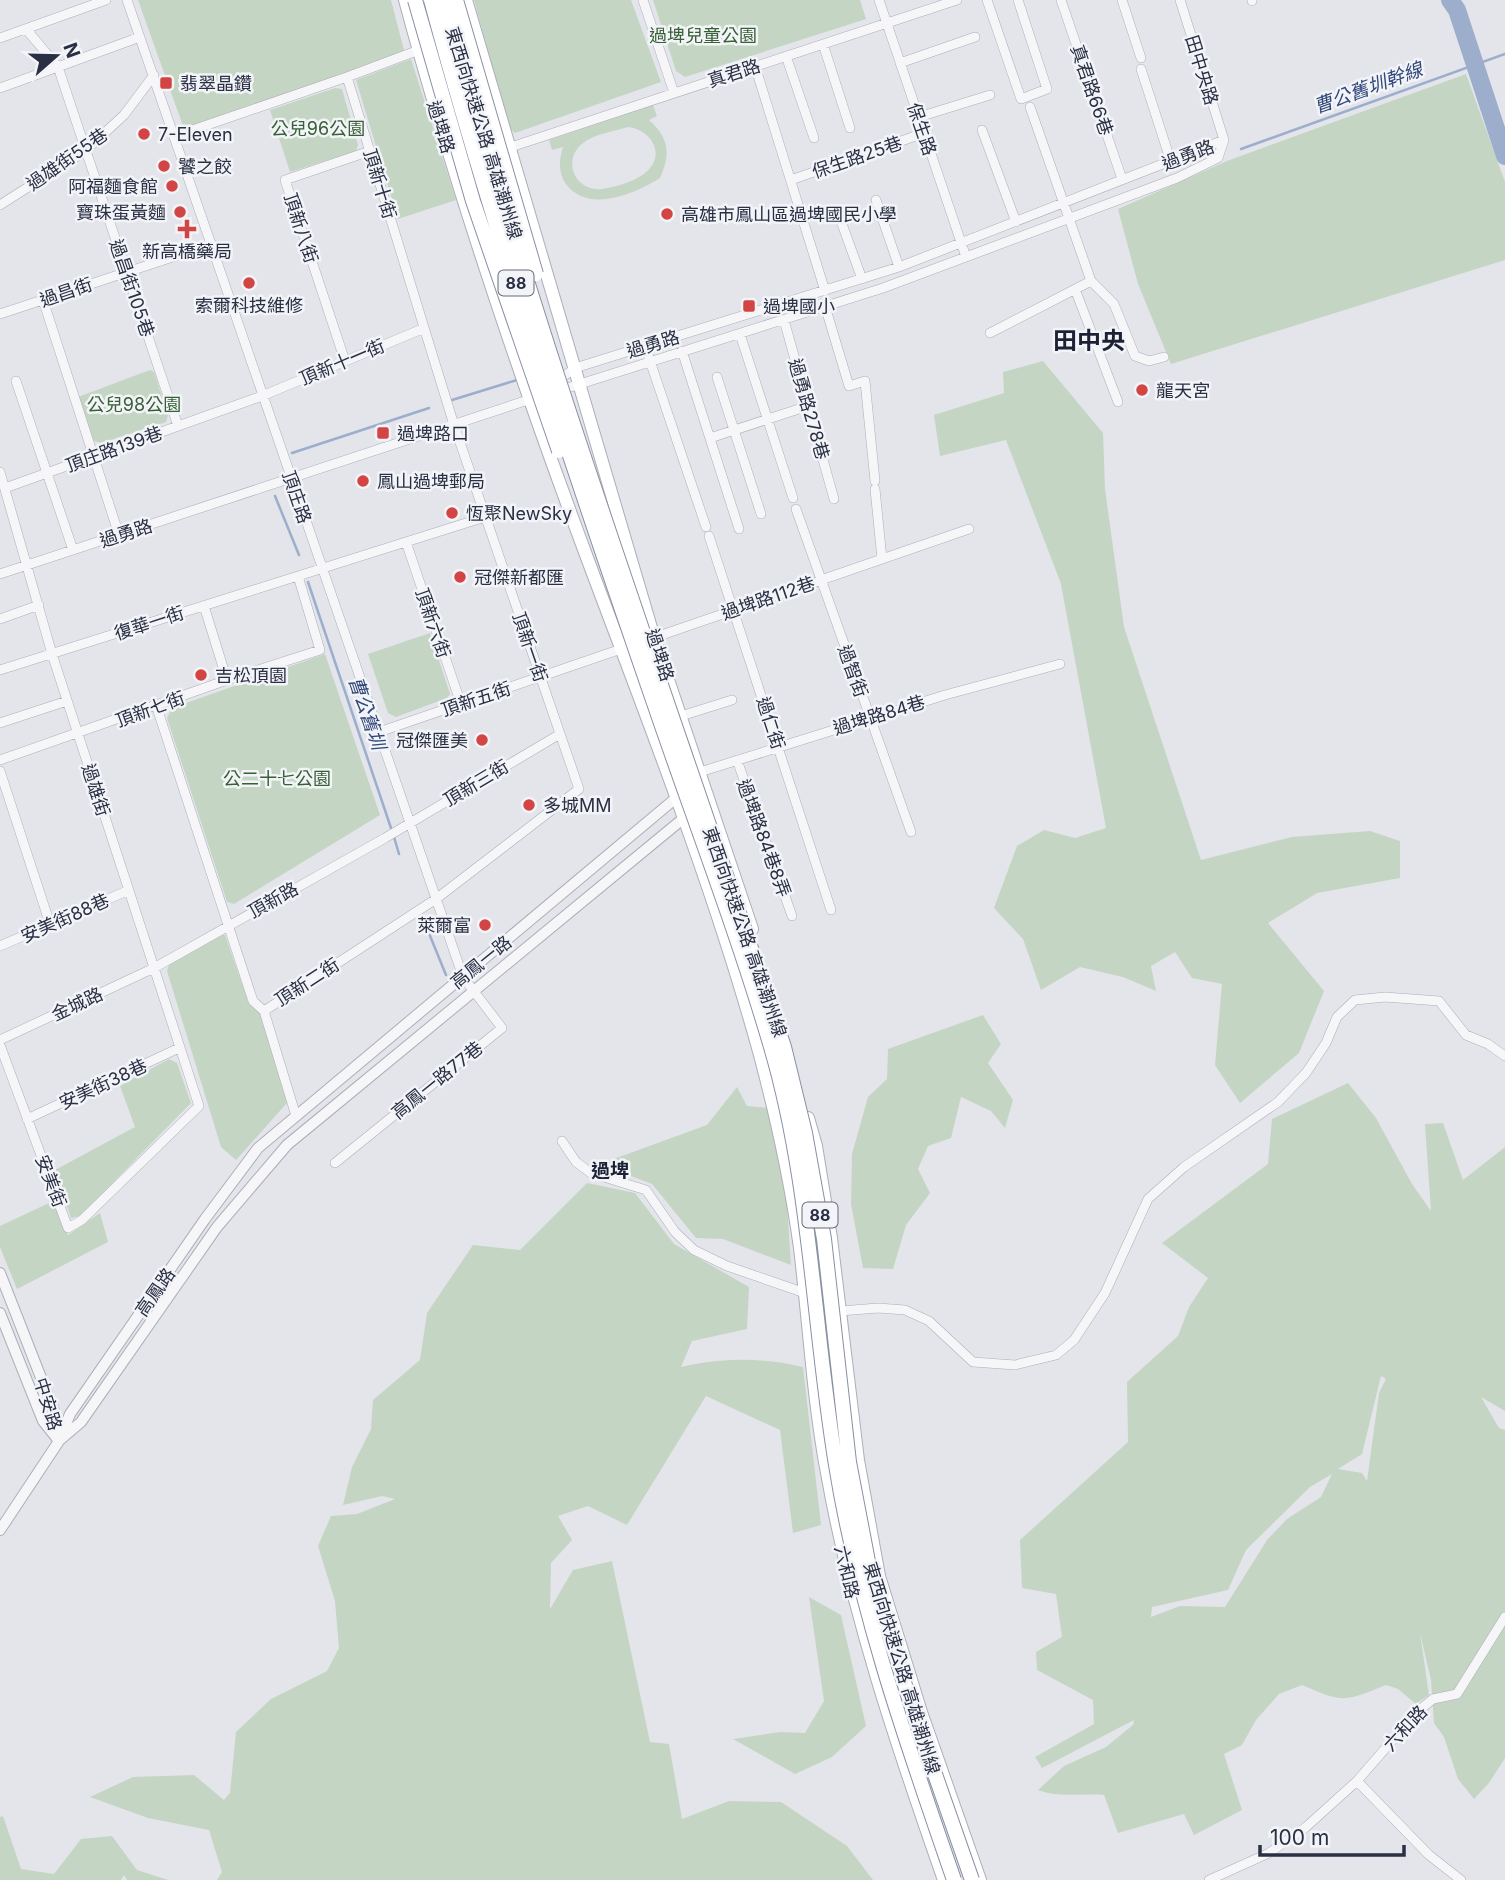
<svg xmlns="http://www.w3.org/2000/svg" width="1505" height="1880" font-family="Inter,'Noto Sans TC',sans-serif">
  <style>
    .green { fill: #c5d5c3; fill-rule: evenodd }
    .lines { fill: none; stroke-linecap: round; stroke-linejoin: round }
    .stream { stroke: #9dadcc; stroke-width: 2.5 }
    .river { stroke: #9dadcc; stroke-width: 18 }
    .minor-casing { stroke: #acaeb9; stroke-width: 10 }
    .tertiary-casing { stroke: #acaeb9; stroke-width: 12 }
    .secondary-casing { stroke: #acaeb9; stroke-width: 14 }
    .minor { stroke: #f6f6f9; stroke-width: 9 }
    .tertiary { stroke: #f6f6f9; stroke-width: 10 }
    .secondary { stroke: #fff; stroke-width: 12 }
    .trunk-bridge-casing { stroke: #8990a3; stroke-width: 16; stroke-linecap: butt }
    .trunk-bridge { stroke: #fff; stroke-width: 14 }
    .poi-dot { fill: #d34445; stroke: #f2f4f8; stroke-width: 2.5 }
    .labels { text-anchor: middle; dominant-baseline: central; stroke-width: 5; stroke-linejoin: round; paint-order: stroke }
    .shield { fill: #f2f4f8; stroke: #666a7a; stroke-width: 2 }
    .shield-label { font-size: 16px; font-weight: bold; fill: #2a2f44 }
    .park-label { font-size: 18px; fill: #386036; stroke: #f2f4f8 }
    .street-label { font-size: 18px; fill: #2a2f44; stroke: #f2f4f8 }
    .poi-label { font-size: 18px; fill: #2a2f44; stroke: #f2f4f8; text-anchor: start }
    .water-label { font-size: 19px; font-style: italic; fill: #32487a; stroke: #f2f4f8 }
    .neighbourhood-label { font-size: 19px; font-weight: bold; fill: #1c2135; stroke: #f2f4f8 }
    .district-label { font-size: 24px; font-weight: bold; fill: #1c2135; stroke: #f2f4f8 }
  </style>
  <rect width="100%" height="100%" fill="#e3e5eb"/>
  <path class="green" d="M138,0H391L405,54L192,128L183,126Z
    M474,0H631L661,82L515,133L509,128Z
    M653,0H860L866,19L685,77L676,71Z
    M411,59L456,200L398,219L356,80Z
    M1466,74L1505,182V260L1171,364L1138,284L1118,209L1227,161Z
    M335,88L342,89L358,145L356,151L290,172L270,110Z
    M653,105L657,116L649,120C669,138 671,154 660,178C634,194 588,214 566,184C558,173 559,159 563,147L552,150L549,140ZM628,127C648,129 665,150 650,168C641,180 616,187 602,189C575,192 561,160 583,143C594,134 615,131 628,127Z
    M1043,361L1103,433L1105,489L1124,627L1201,860L1292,837L1370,831L1400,841V878L1317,893L1268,923L1324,991L1299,1053L1240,1103L1215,1065L1222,984L1192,978L1175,952L1151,966L1156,991L1123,977L1080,967L1041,990L1023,939L994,908L1017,846L1044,830L1075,838L1106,828L1061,584L1006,440L940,456L934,415L1004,393L1003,372Z
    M150,370L154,372L168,415L166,422L101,443L92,440L78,397Z
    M430,633L450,694L447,698L396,717L388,713L368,654Z
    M325,654L380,815L234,904L227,902L167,718L172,708Z
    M217,933L225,935L249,1004L261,1013L287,1103L236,1160L221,1147L167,971L170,962Z
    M983,1015L1001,1044L988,1063L1013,1100L1005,1128L991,1111L961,1097L951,1138L928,1146L918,1169L930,1193L906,1225L893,1269L863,1268L851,1204L852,1154L868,1097L887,1079L888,1049Z
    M169,1059L177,1063L191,1103L80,1216L71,1218L55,1170L135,1127L120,1086Z
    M1348,1083L1376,1118L1412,1184L1431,1211L1425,1124L1443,1123L1463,1180L1505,1147V1411L1481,1397L1499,1428L1505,1430V1758L1489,1783L1474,1799L1458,1779L1444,1737L1434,1723L1431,1680L1420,1633L1429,1695L1416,1704L1398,1689L1386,1685C1344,1702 1343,1703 1302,1685L1279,1694L1256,1720L1242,1745L1224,1754L1242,1810L1194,1835L1184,1814L1118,1833L1104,1795C1082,1793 1058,1798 1038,1790L1064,1766L1106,1747L1133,1725L1134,1720L1042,1768L1035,1757L1094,1724L1093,1700L1037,1670L1036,1652L1062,1637L1056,1594L1022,1588L1020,1540L1128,1442L1127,1382L1178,1336L1189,1307L1208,1278L1162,1243L1268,1164L1272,1119ZM1381,1376L1386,1379L1379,1393L1367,1481L1362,1473L1338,1469L1362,1454ZM1332,1474L1321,1497L1287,1519L1267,1540L1225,1607L1180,1606L1151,1617L1152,1607L1228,1590L1246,1550L1310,1487Z
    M737,1087L747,1106L768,1108L787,1204L791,1265L723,1239L696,1238L652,1184L600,1164L707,1125Z
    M587,1183L635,1193L674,1244L749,1287L747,1329L692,1341L681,1367C723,1358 761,1357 803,1367L821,1525L793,1533L780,1430L706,1396L627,1525L588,1506L558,1516L572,1540L551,1563L550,1609L573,1570L612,1561L650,1742L669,1744L682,1819L729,1801L781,1802L847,1846L873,1880H217L222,1872L209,1830L148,1818L90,1797L133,1777L194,1775L224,1800L230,1793L236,1732L271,1699L327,1671L339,1648L335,1601L318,1546L331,1516L357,1514L395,1499L382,1496L343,1505L352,1467L371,1429L373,1400L420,1360L427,1313L473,1245L520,1250Z
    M49,1203L54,1205L68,1235L100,1213L108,1242L17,1289L0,1247V1226Z
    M809,1597L841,1615L866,1726L832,1757L795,1774L733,1739L780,1732L805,1733L824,1701Z
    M3,1816L21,1869L54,1874L81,1839L112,1836L137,1870L168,1880H127L124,1875L121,1880H0V1817Z"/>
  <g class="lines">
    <path class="stream" d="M1241,149L1505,54
      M452,400L517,380
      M292,453L429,408
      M275,496L299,555
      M308,582L392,831
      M394,837L399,854
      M426,926L446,975"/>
    <path class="river" d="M1450,0L1457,10L1505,156"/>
    <defs>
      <path id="minor" d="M127,0L463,977L502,1028L335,1163
        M643,0L674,93
        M879,0L966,257
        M987,0L1021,99L1047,89L1018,0
        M1061,0L1122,179
        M1122,0L1141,58
        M1180,0L1224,140
        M1252,0V1
        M26,29L58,67L178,426
        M0,38L106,0
        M823,44L850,128
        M786,56L814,138
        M900,63L975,37
        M755,66L825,291
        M1141,69L1171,162
        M347,77L419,50
        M0,88L140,37
        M1030,107L1091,281L1114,304L1135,356L1149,361L1164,357
        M919,117L990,95
        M982,130L1016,222
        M511,147L957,0
        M791,180L924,133
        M876,200L899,267
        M0,205L85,151L124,115L154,75
        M838,213L862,279
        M1075,289L1118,402
        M43,300L119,535
        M825,306L849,386L865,381L875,481
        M0,314L212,244
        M784,320L834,499
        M990,333L1091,281
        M740,334L793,498
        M645,346L706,527
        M682,351L739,529
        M345,361L285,180L370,151
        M717,377L761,514
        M16,381L73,550
        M556,382L575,368L899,267L1224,140
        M558,391L883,288L1177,178L1218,158L1224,140
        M710,438L808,406
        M0,472L52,654L199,1106L82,1220L68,1228L0,1045
        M5,488L262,396L422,329
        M875,489L882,559
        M796,509L911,832
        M709,536L831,910
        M406,542L461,704
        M0,574L534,398
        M0,619L39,605
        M650,639L969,529
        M0,670L485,517
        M227,680L320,650L298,576
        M157,708L253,1001L264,1011L436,899L579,789L454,425L347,77L175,136
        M681,716L732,700
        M0,723L67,701
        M379,732L627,647
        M0,760L227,680L204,606
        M737,760L792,916
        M0,771L50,924
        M700,772L945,695L1060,664
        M0,946L129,890
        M264,1011L296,1116
        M0,1040L154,968L385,838L560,734
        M27,1119L179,1048
        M562,1141L576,1162L591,1173L646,1190L675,1232L694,1250L727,1266L805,1293L840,1311L878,1308L905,1310L929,1321L973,1362L1015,1365L1056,1355L1074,1340L1105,1293L1148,1199L1184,1167L1278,1102L1306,1073L1326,1043L1337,1017L1355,1000L1385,997L1439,1001L1466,1035L1488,1044L1505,1056
        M1357,1781L1429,1855L1461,1880
        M1209,1880L1269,1853L1306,1827L1357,1781L1417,1712L1433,1699L1457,1694L1505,1617"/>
      <path id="tertiary" d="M0,1273L56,1416L58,1438
        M0,1313L43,1421L59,1441
        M61,1439L81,1422L217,1227L287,1145L690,813
        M0,1530L59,1441L70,1414L205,1219L258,1148L682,793"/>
      <path id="secondary" d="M405,0C457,193 522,384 592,571C652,731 715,891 760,1055C777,1119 791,1183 800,1248C809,1323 813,1399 827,1473C852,1613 897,1746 944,1880
        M466,0L654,638L752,929
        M808,1118L816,1146L831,1238L858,1460L879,1576L921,1712L980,1880"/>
    </defs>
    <use href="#minor" class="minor-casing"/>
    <use href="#tertiary" class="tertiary-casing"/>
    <use href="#secondary" class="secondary-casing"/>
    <use href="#minor" class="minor"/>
    <use href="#tertiary" class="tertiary"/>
    <use href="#secondary" class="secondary"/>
    <defs>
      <path id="trunk-bridge" d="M415,0L473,201L559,451
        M431,0C495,237 574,471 654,703C693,817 737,931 771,1047C811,1183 813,1326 836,1465C859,1608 907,1744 954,1880
        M445,0C540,355 669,699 784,1047L805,1133L824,1239L849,1462L871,1577L914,1714L972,1880
        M456,0L536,274"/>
    </defs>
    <use href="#trunk-bridge" class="trunk-bridge-casing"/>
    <use href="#trunk-bridge" class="trunk-bridge"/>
  </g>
  <g class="poi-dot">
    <rect x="159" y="76" width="14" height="14" rx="3.5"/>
    <circle cx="144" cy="134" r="7"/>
    <circle cx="164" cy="166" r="7"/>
    <circle cx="172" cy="186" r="7"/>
    <circle cx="180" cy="212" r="7"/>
    <circle cx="667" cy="214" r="7"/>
    <path d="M183.5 218.5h7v7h7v7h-7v7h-7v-7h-7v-7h7z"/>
    <circle cx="249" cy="283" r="7"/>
    <rect x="742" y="299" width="14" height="14" rx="3.5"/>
    <circle cx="1142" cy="390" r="7"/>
    <rect x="376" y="426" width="14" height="14" rx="3.5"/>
    <circle cx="363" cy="481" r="7"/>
    <circle cx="452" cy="513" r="7"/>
    <circle cx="460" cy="577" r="7"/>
    <circle cx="201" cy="675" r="7"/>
    <circle cx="482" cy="740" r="7"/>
    <circle cx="529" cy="805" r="7"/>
    <circle cx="485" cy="925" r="7"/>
  </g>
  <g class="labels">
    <g class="shield">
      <rect x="498.5" y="270.5" width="35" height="25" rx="5"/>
      <rect x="802.5" y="1202.5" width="35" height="25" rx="5"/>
    </g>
    <g class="shield-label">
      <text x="516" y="283">88</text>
      <text x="820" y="1215">88</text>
    </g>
    <g class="park-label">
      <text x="703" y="35">過埤兒童公園</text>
      <text x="318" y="128">公兒96公園</text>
      <text x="134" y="404">公兒98公園</text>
      <text x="277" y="778">公二十七公園</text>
    </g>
    <g class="street-label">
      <text transform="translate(1202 70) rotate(73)">田中央路</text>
      <text transform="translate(734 73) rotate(-18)">真君路</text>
      <text transform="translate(1092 90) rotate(71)">真君路66巷</text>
      <text transform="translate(441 127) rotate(73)">過埤路</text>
      <text transform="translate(922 129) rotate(71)">保生路</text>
      <text transform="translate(484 133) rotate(73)">東西向快速公路 高雄潮州線</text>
      <text transform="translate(1188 155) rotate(-21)">過勇路</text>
      <text transform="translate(857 157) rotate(-19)">保生路25巷</text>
      <text transform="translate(67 159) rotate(-35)">過雄街55巷</text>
      <text transform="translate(380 184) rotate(73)">頂新十街</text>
      <text transform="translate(301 228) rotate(72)">頂新八街</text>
      <text transform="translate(132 288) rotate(71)">過昌街105巷</text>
      <text transform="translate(66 292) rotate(-19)">過昌街</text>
      <text transform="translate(653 344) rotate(-17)">過勇路</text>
      <text transform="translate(342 362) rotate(-23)">頂新十一街</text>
      <text transform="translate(809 409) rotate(74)">過勇路278巷</text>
      <text transform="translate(114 449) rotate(-20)">頂庄路139巷</text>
      <text transform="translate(297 497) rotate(71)">頂庄路</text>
      <text transform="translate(126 533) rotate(-18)">過勇路</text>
      <text transform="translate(768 598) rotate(-19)">過埤路112巷</text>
      <text transform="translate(149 623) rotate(-18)">復華一街</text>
      <text transform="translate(433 623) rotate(71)">頂新六街</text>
      <text transform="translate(530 647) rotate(71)">頂新一街</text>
      <text transform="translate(660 655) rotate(72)">過埤路</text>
      <text transform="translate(853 671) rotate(70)">過智街</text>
      <text transform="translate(476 699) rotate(-19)">頂新五街</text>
      <text transform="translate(150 709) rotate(-20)">頂新七街</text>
      <text transform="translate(879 715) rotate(-17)">過埤路84巷</text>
      <text transform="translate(771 723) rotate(72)">過仁街</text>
      <text transform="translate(476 783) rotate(-31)">頂新三街</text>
      <text transform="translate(96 790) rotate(72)">過雄街</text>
      <text transform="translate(764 838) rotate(70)">過埤路84巷8弄</text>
      <text transform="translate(273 900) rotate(-29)">頂新路</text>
      <text transform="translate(65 918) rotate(-24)">安美街88巷</text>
      <text transform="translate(745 932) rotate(71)">東西向快速公路 高雄潮州線</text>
      <text transform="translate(481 962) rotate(-39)">高鳳一路</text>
      <text transform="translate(307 982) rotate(-33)">頂新二街</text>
      <text transform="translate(77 1004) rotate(-25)">金城路</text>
      <text transform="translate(437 1080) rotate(-39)">高鳳一路77巷</text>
      <text transform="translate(103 1084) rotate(-25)">安美街38巷</text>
      <text transform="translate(51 1181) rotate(69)">安美街</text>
      <text transform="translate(155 1292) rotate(-55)">高鳳路</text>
      <text transform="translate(48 1404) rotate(73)">中安路</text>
      <text transform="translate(847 1572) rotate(77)">六和路</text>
      <text transform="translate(902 1668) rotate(73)">東西向快速公路 高雄潮州線</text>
      <text transform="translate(1405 1728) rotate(-47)">六和路</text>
    </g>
    <g class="poi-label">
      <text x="180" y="83">翡翠晶鑽</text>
      <text x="158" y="134">7-Eleven</text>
      <text x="178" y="166">饕之餃</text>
      <text x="158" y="186" text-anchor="end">阿福麵食館</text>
      <text x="166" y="212" text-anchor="end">寶珠蛋黃麵</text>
      <text x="681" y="214">高雄市鳳山區過埤國民小學</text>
      <text x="187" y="251" text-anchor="middle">新高橋藥局</text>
      <text x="249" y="305" text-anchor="middle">索爾科技維修</text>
      <text x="763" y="306">過埤國小</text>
      <text x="1156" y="390">龍天宮</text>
      <text x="397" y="433">過埤路口</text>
      <text x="377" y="481">鳳山過埤郵局</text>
      <text x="466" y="513">恆聚NewSky</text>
      <text x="474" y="577">冠傑新都匯</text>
      <text x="215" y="675">吉松頂園</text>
      <text x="468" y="740" text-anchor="end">冠傑匯美</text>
      <text x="543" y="805">多城MM</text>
      <text x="471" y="925" text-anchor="end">萊爾富</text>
    </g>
    <g class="water-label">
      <text transform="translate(1368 88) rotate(-20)">曹公舊圳幹線</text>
      <text transform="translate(367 713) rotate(71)">曹公舊圳</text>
    </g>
    <g class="neighbourhood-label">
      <text x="610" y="1170">過埤</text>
    </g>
    <g class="district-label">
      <text x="1089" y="340">田中央</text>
    </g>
  </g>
  <g transform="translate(56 56) rotate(70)" stroke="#f2f4f8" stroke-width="5" paint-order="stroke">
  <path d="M0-5L12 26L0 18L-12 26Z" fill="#2a2f44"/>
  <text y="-10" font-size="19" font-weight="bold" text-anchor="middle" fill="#2a2f44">N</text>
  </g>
  <path d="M1260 1845v10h144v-10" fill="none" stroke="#2a2f44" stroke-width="3.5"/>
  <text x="1270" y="1845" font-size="21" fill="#2a2f44" stroke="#f2f4f8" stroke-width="5" paint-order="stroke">100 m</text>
</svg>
